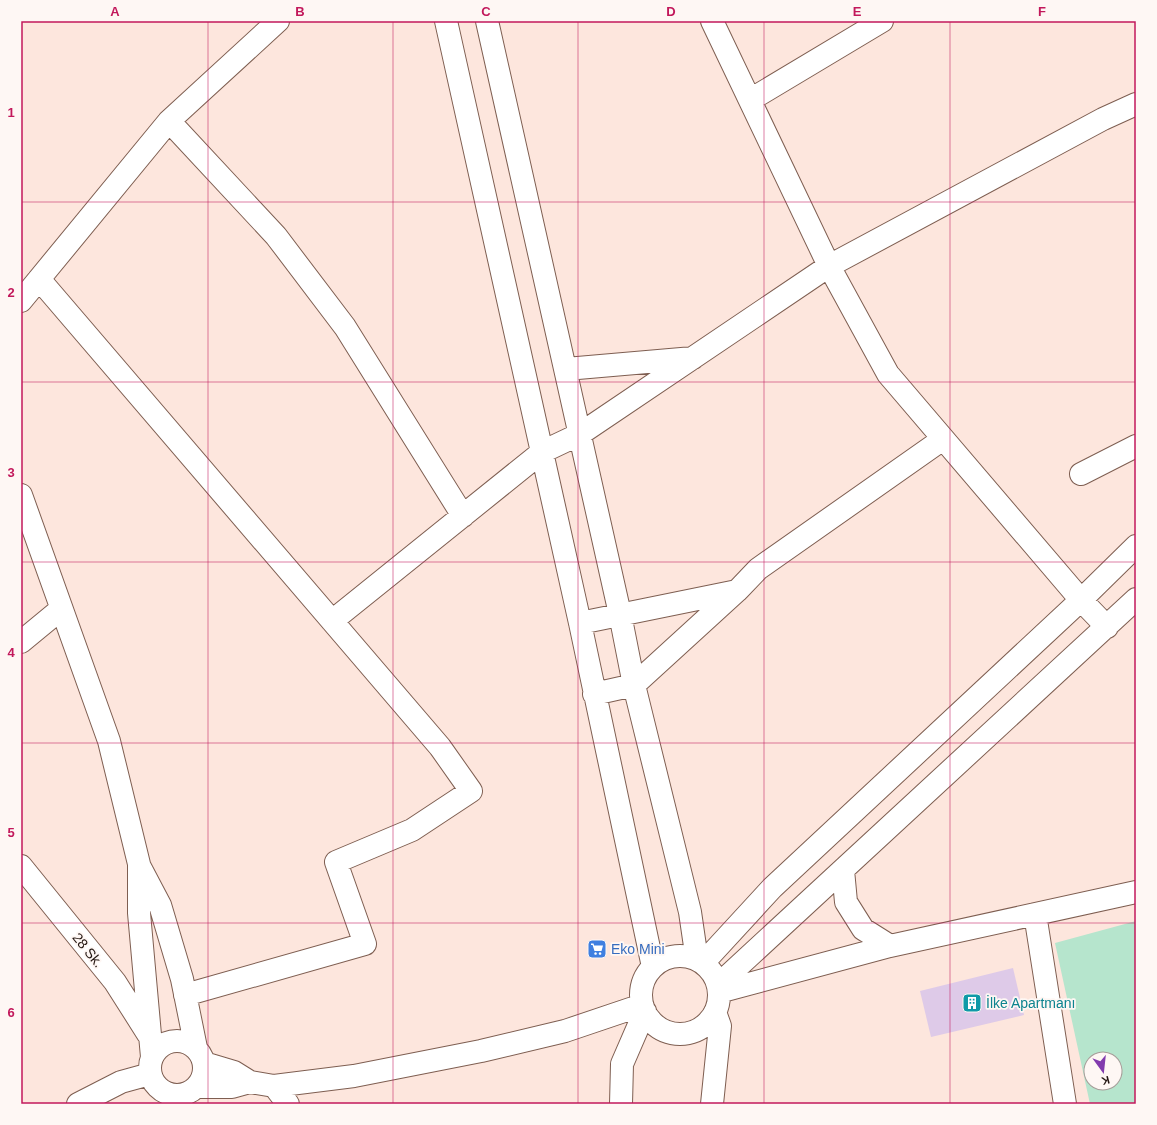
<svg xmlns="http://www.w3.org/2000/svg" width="1157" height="1125" font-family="Arial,sans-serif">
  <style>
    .green { fill: #b6e5cd; fill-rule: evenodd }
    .building { fill: #decae8 }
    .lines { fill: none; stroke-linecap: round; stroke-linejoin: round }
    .minor-casing { stroke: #7e5e51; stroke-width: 24 }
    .minor { stroke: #fff; stroke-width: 22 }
    .grid { fill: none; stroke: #c2185b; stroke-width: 1; stroke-opacity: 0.55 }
    .labels { text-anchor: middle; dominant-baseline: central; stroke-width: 3.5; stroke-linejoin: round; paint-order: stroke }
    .shop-label { font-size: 14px; fill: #366cbe; stroke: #fef7f4; text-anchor: start }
    .street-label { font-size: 14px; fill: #231611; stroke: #fef7f4 }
    .culture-label { font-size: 14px; fill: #0d838f; stroke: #fef7f4; text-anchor: start }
    .neatline { fill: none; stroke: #c2185b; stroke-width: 1.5 }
    .grid-label { font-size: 13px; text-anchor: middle; font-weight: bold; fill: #c2185b }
  </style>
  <rect width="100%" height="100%" fill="#fde6dd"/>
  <path class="green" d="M1136,921V1104H1090L1055,943ZM1091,1059H1115V1083H1091Z"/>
  <path class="building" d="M1013,968L1024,1015L931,1037L920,991Z"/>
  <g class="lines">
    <defs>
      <path id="minor" d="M446,21L580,623L653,967
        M487,21L620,614L634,685L690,912L697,960
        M712,21L829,266L888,374L1081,600L1107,627
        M750,100L882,21
        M169,121L276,236L345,327L463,516
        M39,279L440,747L471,791L412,830L336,862L365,944L185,995
        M21,301L169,121L278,21
        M566,369L693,358
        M1081,474L1136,446
        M21,495L109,741L139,864V913L152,1057
        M332,621L542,452L580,434L829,266L1103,119L1136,104
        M580,623L737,591
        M21,642L61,609
        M594,694L634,685L738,590L758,569L943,439
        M21,866L115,982L148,1034
        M140,867L160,905L182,979L196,1048
        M843,870L846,902L863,929L890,946
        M1035,914L1065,1104
        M641 995a39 39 0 1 1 78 0a39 39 0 1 1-78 0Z
        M703,963L772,888L1081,600L1136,546
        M718,985L1136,599
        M719,992L890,946L1136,892
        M150 1068a27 27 0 1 1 54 0a27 27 0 1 1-54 0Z
        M204,1063L234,1072L250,1082L274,1086L354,1076L481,1051L565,1031L642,1005
        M274,1086L288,1104
        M197,1087H232L250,1082
        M78,1104L121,1082L150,1074
        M621,1104L622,1064L645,1011
        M712,1104L720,1026L715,1012"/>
    </defs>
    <use href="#minor" class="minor-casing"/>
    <use href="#minor" class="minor"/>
  </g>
  <path class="grid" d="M208,21V1104M393,21V1104M578,21V1104M764,21V1104M950,21V1104M21,202H1136M21,382H1136M21,562H1136M21,743H1136M21,923H1136"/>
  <defs>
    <symbol id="supermarket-square" viewBox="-11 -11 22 22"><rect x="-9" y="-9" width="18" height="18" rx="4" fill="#3f7fe0" stroke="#fef7f4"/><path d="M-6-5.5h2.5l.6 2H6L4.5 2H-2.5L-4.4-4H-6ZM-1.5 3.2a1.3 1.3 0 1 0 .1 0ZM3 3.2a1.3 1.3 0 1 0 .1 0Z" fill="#fff"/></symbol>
    <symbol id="building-square" viewBox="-11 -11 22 22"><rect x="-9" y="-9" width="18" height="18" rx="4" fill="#0f9aa8" stroke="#fef7f4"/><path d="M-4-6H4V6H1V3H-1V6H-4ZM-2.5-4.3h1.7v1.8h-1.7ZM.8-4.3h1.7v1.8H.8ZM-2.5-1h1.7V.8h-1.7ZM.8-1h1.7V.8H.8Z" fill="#fff"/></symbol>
  </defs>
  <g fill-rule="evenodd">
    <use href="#supermarket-square" x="586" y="938" width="22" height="22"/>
    <use href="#building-square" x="961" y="992" width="22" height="22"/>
  </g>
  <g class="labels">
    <g class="shop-label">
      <text x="611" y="949">Eko Mini</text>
    </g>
    <g class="street-label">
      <text transform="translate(88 950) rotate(51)">28 Sk.</text>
    </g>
    <g class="culture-label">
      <text x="986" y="1003">İlke Apartmanı</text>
    </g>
  </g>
  <rect width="1157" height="1125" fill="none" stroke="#fef7f4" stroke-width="44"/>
  <g transform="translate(1103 1071) rotate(165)"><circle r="19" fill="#fef7f4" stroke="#a69d99"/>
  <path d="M0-3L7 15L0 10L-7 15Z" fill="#823bae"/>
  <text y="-6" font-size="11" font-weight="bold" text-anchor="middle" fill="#231611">K</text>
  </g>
  <rect x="22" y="22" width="1113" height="1081" class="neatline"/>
  <g class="grid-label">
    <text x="115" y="16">A</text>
    <text x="300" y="16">B</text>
    <text x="486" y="16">C</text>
    <text x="671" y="16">D</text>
    <text x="857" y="16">E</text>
    <text x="1042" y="16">F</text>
    <text x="11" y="117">1</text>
    <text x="11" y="297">2</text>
    <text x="11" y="477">3</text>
    <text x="11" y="657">4</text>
    <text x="11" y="837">5</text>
    <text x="11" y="1017">6</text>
  </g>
</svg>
